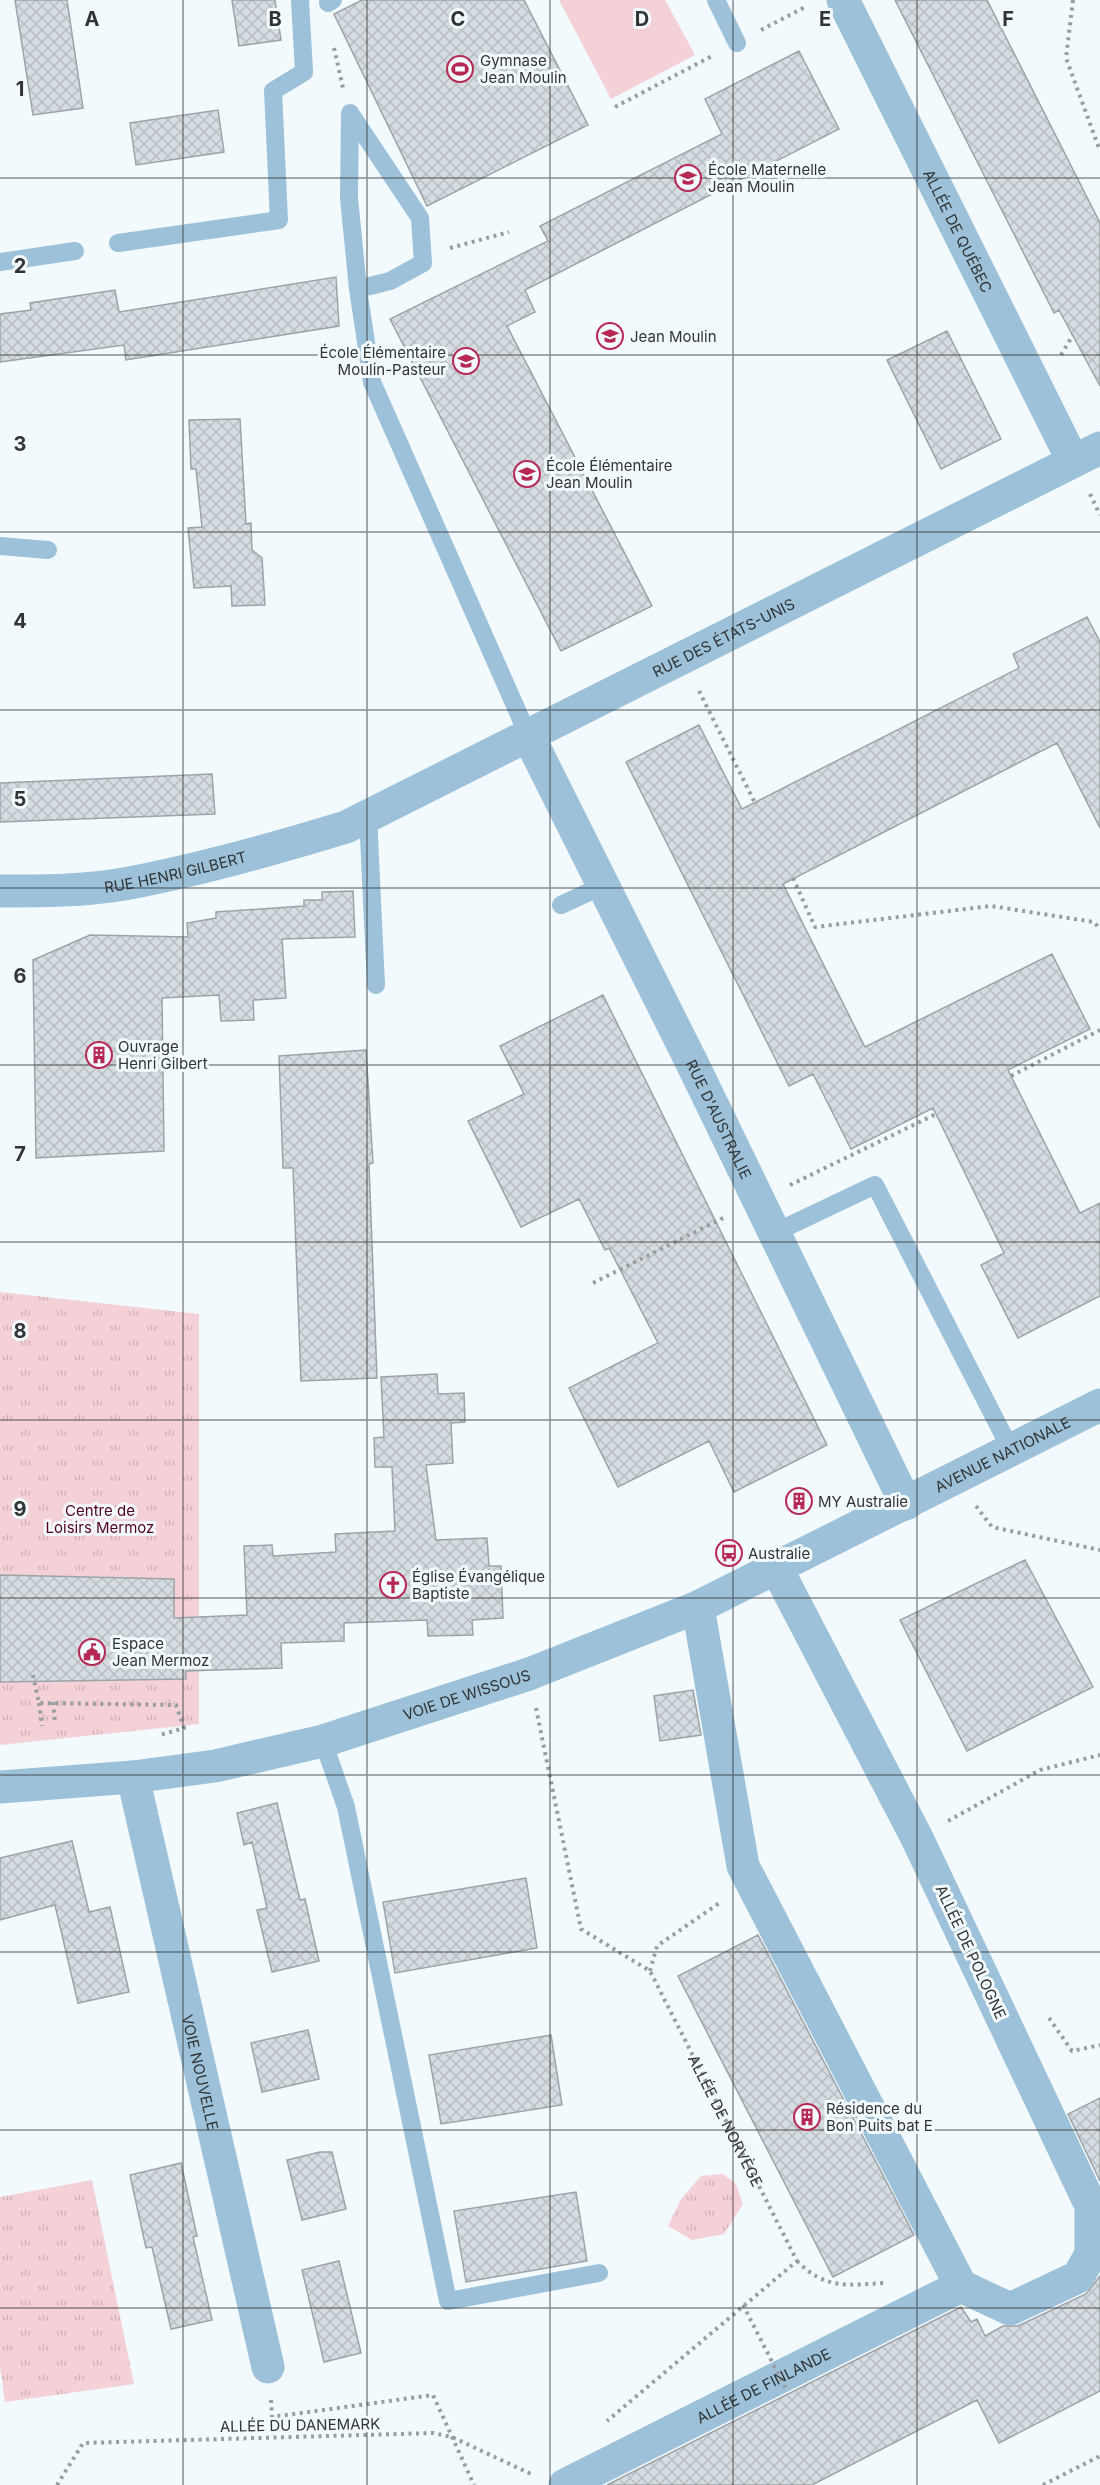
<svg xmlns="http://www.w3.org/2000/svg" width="1100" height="2485" font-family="Inter,sans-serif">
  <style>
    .grass { fill: url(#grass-tufts) }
    .pitch { fill: #f4d1d7 }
    .building { fill: url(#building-cross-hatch); stroke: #9da4a8; stroke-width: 1.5 }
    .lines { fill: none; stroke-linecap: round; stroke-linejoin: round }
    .path { stroke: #989ea0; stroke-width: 4; stroke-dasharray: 3 4.5; stroke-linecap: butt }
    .lane { stroke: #9cc1d8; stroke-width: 18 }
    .street { stroke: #9cc1d8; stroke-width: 33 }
    .path-bridge { stroke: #989ea0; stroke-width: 4; stroke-dasharray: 3 4.5; stroke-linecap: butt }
    .grid { fill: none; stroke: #313435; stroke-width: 1.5; stroke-opacity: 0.55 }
    .labels { text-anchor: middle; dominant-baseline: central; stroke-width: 6; stroke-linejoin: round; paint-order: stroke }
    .poi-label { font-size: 15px; fill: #313435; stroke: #f2fafe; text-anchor: start }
    .street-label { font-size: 15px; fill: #313435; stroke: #f2fafe }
    .park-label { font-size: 15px; fill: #54001f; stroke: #f2fafe }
    .grid-label { font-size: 20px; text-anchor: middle; font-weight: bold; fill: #313435; stroke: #f2fafe; stroke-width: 6; stroke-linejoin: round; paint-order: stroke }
  </style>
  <defs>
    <pattern id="grass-tufts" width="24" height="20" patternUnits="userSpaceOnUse" patternTransform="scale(1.5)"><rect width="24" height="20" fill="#f4d1d7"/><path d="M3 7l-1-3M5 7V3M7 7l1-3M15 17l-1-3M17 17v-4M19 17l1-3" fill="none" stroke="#d2b4b9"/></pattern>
    <pattern id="building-cross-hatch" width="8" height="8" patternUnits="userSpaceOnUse" patternTransform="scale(1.5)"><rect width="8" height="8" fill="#d6dde2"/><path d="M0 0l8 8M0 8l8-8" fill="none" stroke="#b8bec2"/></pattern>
  </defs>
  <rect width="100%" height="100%" fill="#f2fafe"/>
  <path class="grass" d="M0,1292L199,1314V1724L0,1745Z
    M723,2174L736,2184L743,2204L724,2234L692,2240L668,2226L681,2199L701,2176Z
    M92,2180L134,2384L5,2402L0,2367V2197Z"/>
  <path class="pitch" d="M559,0H665L695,55L611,99Z"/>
  <path class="building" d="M15,0H67L83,108L33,115Z
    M232,0H275L281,40L239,46Z
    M362,0H524L588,125L427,206L334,14Z
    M895,0H987L1100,223V386L1059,310L1054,313Z
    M799,51L839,129L525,290L535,312L507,326L652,606L561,651L390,319L548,241L540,226L722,134L705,99Z
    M218,110L224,152L136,165L130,123Z
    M336,277L339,326L126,360L124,345L0,362V314L31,310L30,303L115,290L119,312Z
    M947,331L1001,439L941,469L887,360Z
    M240,419L246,524L251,523L252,550L262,558L265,605L232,606L231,586L194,588L188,528L202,527L196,469H191L189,420Z
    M1087,617L1100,642V828L1057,743L783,884L865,1047L1052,954L1090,1029L1008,1070L1080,1213L1100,1203V1296L1018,1338L981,1265L1004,1253L933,1108L851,1149L813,1074L789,1086L626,762L699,725L742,809L1019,668L1013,654Z
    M212,774L215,814L0,822V783Z
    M353,891L355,937L282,939L286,998L253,1000L254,1020L221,1021L219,995L162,998L164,1151L36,1158L33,960L90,935L188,937L187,923L216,918V912L304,906V900H322V892Z
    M603,995L827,1445L734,1492L709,1441L618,1487L569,1388L658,1343L609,1248L605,1250L579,1199L521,1227L468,1121L524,1094L500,1046Z
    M366,1050L373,1163L369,1164L377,1378L301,1381L293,1168H283L279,1056Z
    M437,1374L438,1394L464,1393L465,1422L451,1423L453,1463L426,1465L436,1540L487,1538L489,1566H501L503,1618L472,1620L473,1635L428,1636L427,1620L344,1623V1641L281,1643L282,1668L186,1671V1679L0,1682V1575L174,1579V1618L247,1615L244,1546L272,1545L273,1556L336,1552L335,1534L395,1531L392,1467H375L374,1438L384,1437L381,1377Z
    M1025,1560L1093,1687L967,1751L900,1620Z
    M693,1690L701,1735L660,1741L654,1696Z
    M277,1803L300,1900L305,1899L319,1961L272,1972L257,1910L267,1908L252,1842L244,1845L237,1813Z
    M72,1841L89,1912L110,1907L129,1992L78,2003L55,1905L0,1920V1858Z
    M526,1878L537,1948L395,1973L383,1902Z
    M758,1935L914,2235L833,2277L678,1976Z
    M308,2030L319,2079L262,2092L251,2043Z
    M551,2035L562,2105L441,2124L429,2055Z
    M1100,2098V2181L1068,2114Z
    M320,2152H332L346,2209L302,2220L287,2160Z
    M181,2163L197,2236L193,2237L212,2320L171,2329L152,2247L146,2248L130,2175Z
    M576,2192L587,2261L466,2282L454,2211Z
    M339,2261L361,2353L324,2362L302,2270Z
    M1100,2276V2391L999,2443L977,2400L812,2485H607L961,2307L971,2322L977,2319L985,2336L1003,2326H1018L1086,2294Z"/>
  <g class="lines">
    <g class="path">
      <path d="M1073,0L1066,58L1100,151"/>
      <path d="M761,30L807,6"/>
      <path d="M334,48L343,88"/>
      <path d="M615,107L712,56"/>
      <path d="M450,248L509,232"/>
      <path d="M1061,355L1073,335"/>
      <path d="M1090,494L1100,515"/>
      <path d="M699,691L755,803"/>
      <path d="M793,878L815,927L991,906L1094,922L1100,929"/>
      <path d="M1011,1076L1100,1030"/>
      <path d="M790,1185L936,1114"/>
      <path d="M593,1283L727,1216"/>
      <path d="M976,1506L992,1527L1100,1550"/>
      <path d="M33,1675L39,1703L176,1705L184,1728L160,1735"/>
      <path d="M53,1702L55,1723"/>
      <path d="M39,1703L42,1726"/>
      <path id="s1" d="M536,1708L581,1929L650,1971L797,2261L607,2421"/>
      <path d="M948,1821L1040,1770L1100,1755"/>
      <path d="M650,1971L657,1946L721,1902"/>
      <path d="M1049,2018L1072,2051L1100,2045"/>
      <path d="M797,2261C826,2290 848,2285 885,2283"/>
      <path d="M271,2400L272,2417L433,2395L474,2485"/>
      <path d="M57,2485L83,2443L433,2433L452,2437L531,2474"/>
      <path d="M1043,2485L1100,2456"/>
    </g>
    <path class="lane" d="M716,0L737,43
      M328,3L333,0
      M118,243L279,220L273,91L304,72L300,0
      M0,262L75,251
      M358,289L349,198L350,113L420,218L423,263L390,281L358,289L372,382L528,735
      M0,546L48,550
      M368,816L376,985
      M561,905L604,885
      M774,1233L875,1185L1011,1450
      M323,1741L346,1807L448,2301L599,2273"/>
    <g class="street">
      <path id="s2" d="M843,0L1073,461"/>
      <path id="s3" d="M528,735L692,1063L906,1504"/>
      <path id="s4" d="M0,891C41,891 84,891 124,884C199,870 274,849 346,827L1100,448"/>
      <path d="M698,1607L743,1866L961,2286L1010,2309L1078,2277L1091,2254V2206L917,1838L777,1569"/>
      <path id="s5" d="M133,1777L268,2367"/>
      <path id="s6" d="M0,1787L133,1777L215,1766L323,1741L529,1674L698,1607L1100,1405"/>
      <path id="s7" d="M565,2485L961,2286"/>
    </g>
    <path class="path-bridge" d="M743,2305L786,2389"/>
  </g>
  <path class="grid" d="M183,0V2485M367,0V2485M550,0V2485M733,0V2485M917,0V2485M0,178H1100M0,355H1100M0,532H1100M0,710H1100M0,888H1100M0,1065H1100M0,1242H1100M0,1420H1100M0,1598H1100M0,1775H1100M0,1952H1100M0,2130H1100M0,2308H1100"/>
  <defs>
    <symbol id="stadium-ring" viewBox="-11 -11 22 22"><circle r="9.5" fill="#f2fafe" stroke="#b72855" stroke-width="1.5"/><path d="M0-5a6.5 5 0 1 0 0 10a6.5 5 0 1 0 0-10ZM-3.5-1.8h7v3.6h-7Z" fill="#b72855"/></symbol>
    <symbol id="school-ring" viewBox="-11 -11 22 22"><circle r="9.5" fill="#f2fafe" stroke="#b72855" stroke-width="1.5"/><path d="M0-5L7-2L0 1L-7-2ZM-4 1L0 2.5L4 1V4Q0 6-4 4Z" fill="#b72855"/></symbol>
    <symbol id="building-ring" viewBox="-11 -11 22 22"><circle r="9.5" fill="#f2fafe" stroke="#b72855" stroke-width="1.5"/><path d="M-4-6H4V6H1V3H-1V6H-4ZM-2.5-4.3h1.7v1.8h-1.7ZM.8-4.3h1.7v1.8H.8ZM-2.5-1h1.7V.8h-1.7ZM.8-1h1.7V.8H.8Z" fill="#b72855"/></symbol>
    <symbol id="bus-ring" viewBox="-11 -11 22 22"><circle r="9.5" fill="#f2fafe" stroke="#b72855" stroke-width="1.5"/><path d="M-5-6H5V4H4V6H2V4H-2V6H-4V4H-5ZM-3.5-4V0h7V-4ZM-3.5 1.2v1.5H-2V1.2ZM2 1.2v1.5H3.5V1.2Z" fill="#b72855"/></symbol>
    <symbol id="church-ring" viewBox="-11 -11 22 22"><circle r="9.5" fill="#f2fafe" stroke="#b72855" stroke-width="1.5"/><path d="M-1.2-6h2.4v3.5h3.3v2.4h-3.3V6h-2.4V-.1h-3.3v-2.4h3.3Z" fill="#b72855"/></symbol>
    <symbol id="civic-ring" viewBox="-11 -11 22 22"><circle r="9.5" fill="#f2fafe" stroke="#b72855" stroke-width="1.5"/><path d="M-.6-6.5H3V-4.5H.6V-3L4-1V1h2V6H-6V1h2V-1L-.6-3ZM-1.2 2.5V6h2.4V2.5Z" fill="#b72855"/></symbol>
  </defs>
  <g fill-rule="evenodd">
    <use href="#stadium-ring" x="445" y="54" width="30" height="30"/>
    <use href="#school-ring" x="673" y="163" width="30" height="30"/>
    <use href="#school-ring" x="595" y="321" width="30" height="30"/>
    <use href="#school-ring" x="451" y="346" width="30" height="30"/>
    <use href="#school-ring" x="512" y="459" width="30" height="30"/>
    <use href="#building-ring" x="84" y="1040" width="30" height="30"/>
    <use href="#building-ring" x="784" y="1486" width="30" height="30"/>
    <use href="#bus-ring" x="714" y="1538" width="30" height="30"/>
    <use href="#church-ring" x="378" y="1570" width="30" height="30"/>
    <use href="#civic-ring" x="77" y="1637" width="30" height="30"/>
    <use href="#building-ring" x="792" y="2102" width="30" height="30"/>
  </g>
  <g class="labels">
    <g class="poi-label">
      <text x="480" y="60">Gymnase<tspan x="480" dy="17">Jean Moulin</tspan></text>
      <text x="708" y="169">École Maternelle<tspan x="708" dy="17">Jean Moulin</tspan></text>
      <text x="630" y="336">Jean Moulin</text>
      <text x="446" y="352" text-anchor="end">École Élémentaire<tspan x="446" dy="17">Moulin-Pasteur</tspan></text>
      <text x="546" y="465">École Élémentaire<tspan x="546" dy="17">Jean Moulin</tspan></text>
      <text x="118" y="1046">Ouvrage<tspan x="118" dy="17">Henri Gilbert</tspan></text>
      <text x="818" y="1501">MY Australie</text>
      <text x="748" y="1553">Australie</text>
      <text x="412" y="1576">Église Évangélique<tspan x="412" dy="17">Baptiste</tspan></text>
      <text x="112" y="1643">Espace<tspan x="112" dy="17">Jean Mermoz</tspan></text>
      <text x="826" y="2108">Résidence du<tspan x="826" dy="17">Bon Puits bat E</tspan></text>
    </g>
    <g class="street-label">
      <text stroke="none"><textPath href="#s2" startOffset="258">ALLÉE DE QUÉBEC</textPath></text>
      <text stroke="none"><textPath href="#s4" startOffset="776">RUE DES ÉTATS-UNIS</textPath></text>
      <text stroke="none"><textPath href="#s4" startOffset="177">RUE HENRI GILBERT</textPath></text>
      <text stroke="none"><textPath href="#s3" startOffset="429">RUE D'AUSTRALIE</textPath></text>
      <text stroke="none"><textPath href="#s6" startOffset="1066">AVENUE NATIONALE</textPath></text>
      <text stroke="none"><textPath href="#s6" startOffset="478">VOIE DE WISSOUS</textPath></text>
      <text transform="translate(971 1952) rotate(65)">ALLÉE DE POLOGNE</text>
      <text stroke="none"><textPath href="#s5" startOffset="303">VOIE NOUVELLE</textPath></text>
      <text stroke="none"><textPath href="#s1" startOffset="474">ALLÉE DE NORVÈGE</textPath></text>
      <text stroke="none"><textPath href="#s7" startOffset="222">ALLÉE DE FINLANDE</textPath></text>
      <text transform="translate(300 2425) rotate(-1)">ALLÉE DU DANEMARK</text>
    </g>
    <g class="park-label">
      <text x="100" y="1510">Centre de<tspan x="100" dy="17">Loisirs Mermoz</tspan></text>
    </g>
  </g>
  <g class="grid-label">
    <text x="92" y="26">A</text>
    <text x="275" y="26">B</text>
    <text x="458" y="26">C</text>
    <text x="642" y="26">D</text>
    <text x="825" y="26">E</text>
    <text x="1008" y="26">F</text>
    <text x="20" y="96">1</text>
    <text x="20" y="273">2</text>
    <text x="20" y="451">3</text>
    <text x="20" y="628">4</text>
    <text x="20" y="806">5</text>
    <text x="20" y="983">6</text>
    <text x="20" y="1161">7</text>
    <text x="20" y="1338">8</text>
    <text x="20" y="1516">9</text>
  </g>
</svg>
